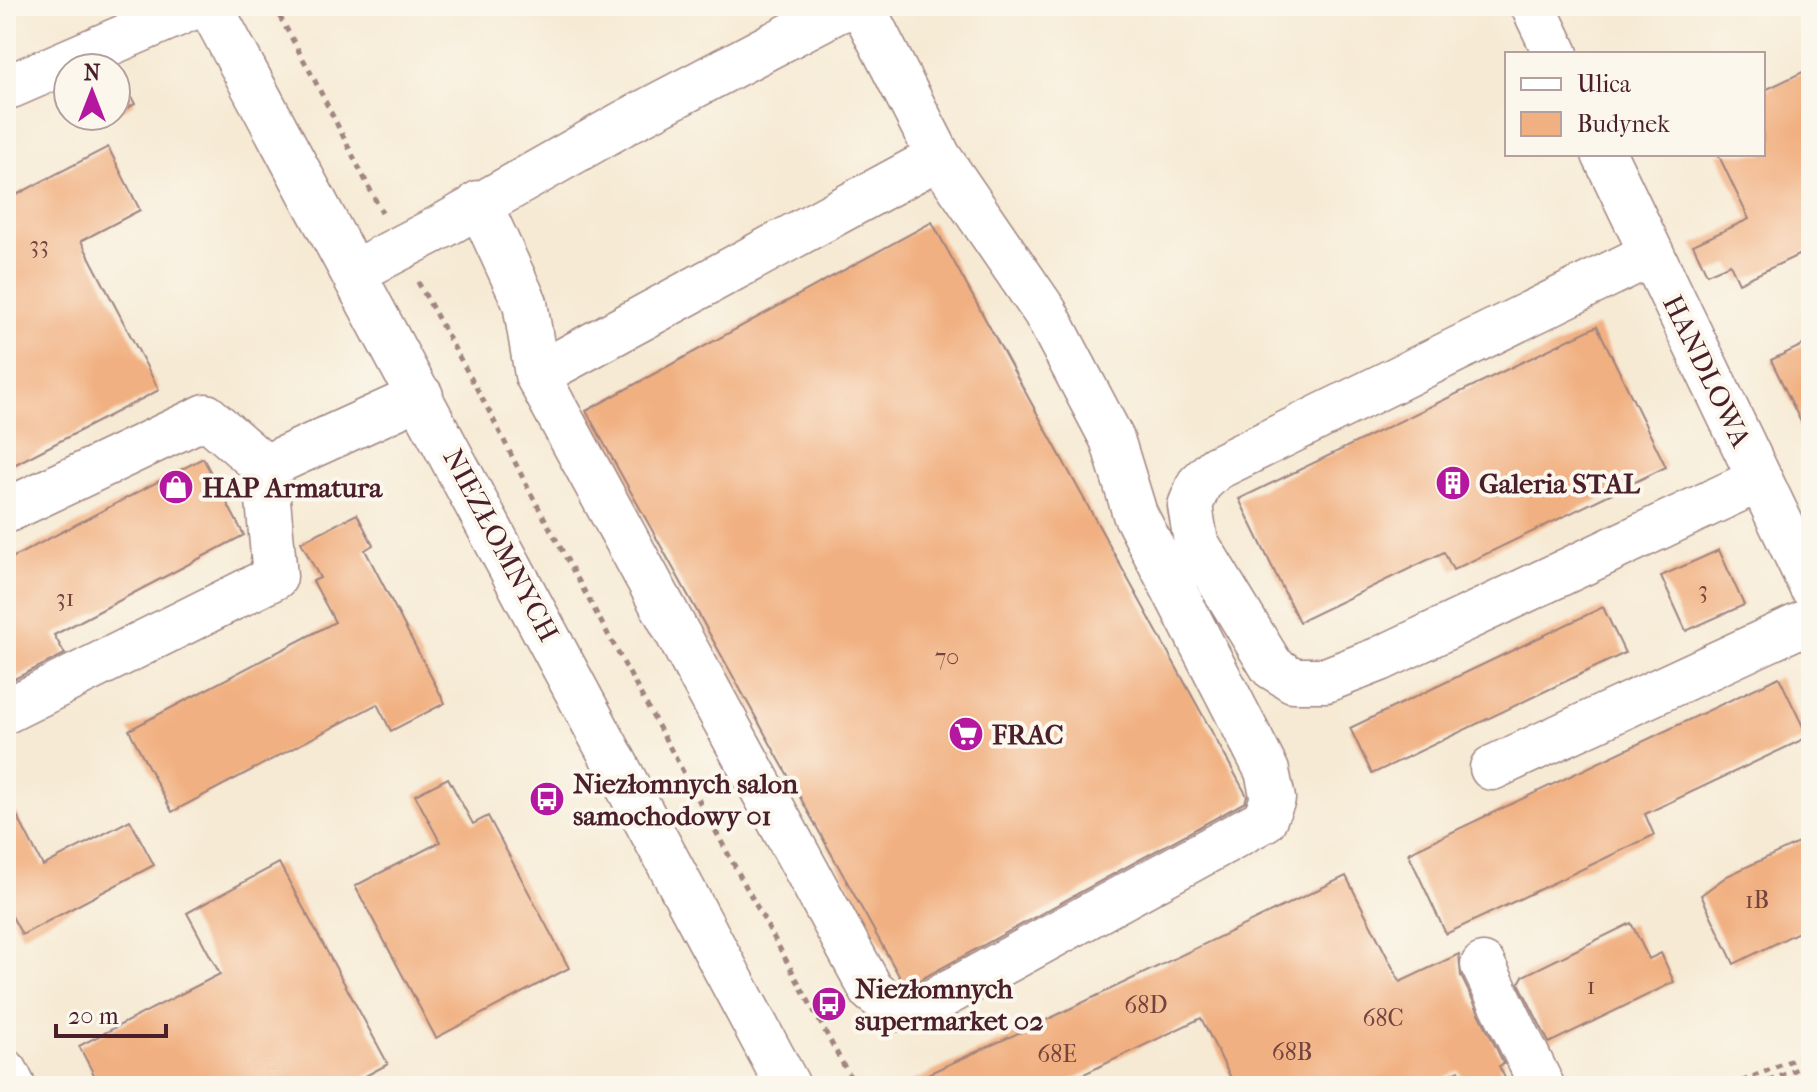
<svg xmlns="http://www.w3.org/2000/svg" width="1817" height="1092" font-family="'IM FELL French Canon',serif">
  <style>
    .building { fill: #f1b081 }
    .lines { fill: none; stroke-linecap: round; stroke-linejoin: round }
    .minor-casing { stroke: #a08480; stroke-width: 47 }
    .path { stroke: #a08480; stroke-width: 5; stroke-dasharray: 6 6; stroke-linecap: butt }
    .minor { stroke: #fff; stroke-width: 44 }
    .labels { text-anchor: middle; dominant-baseline: central; stroke-width: 8; stroke-linejoin: round; paint-order: stroke }
    .number-label { font-size: 24px; fill: #744340 }
    .street-label { font-size: 28px; fill: #4a1f2b; stroke: #fbf7ec }
    .poi-label { font-size: 28px; font-weight: bold; fill: #4a1f2b; stroke: #fbf7ec; text-anchor: start }
  </style>
  <rect width="100%" height="100%" fill="#fbf7ec"/>
  <filter id="ink" filterUnits="userSpaceOnUse"><feTurbulence type="fractalNoise" baseFrequency=".0125" numOctaves="2"/><feDisplacementMap in="SourceGraphic" scale="16" xChannelSelector="R" yChannelSelector="G"/><feConvolveMatrix kernelMatrix="1 2 1 2 8 2 1 2 1" color-interpolation-filters="sRGB"/></filter>
  <filter id="wash" filterUnits="userSpaceOnUse"><feTurbulence type="fractalNoise" baseFrequency=".006" numOctaves="4" result="noise"/><feDisplacementMap in="SourceGraphic" scale="32" xChannelSelector="R" yChannelSelector="G"/><feGaussianBlur stdDeviation="1.8" result="paint"/><feColorMatrix in="noise" values="0 0 0 0 0 0 0 0 0 0 0 0 0 0 0 0 0 1.4 0 .05"/><feComposite in="paint" operator="in"/></filter>
  <g filter="url(#wash)">
    <rect width="100%" height="100%" fill="#f6ead4"/>
    <g id="blocks">
      <path class="building" d="M116,68L135,104L116,114Z
        M1811,68V249L1739,283L1730,264L1707,274L1693,245L1749,219L1718,154H1763V91Z
        M108,147L140,210L81,241L159,390L6,469V200Z
        M932,222L1247,796L1245,802L918,981L903,983L586,411Z
        M1597,326L1666,467L1453,570L1444,552L1299,622L1239,499Z
        M1811,341V443L1771,360Z
        M203,458L244,535L54,635L65,654L6,683V561Z
        M357,514L373,545L365,550L445,703L391,731L377,704L172,812L129,730L335,622L313,581L320,578L301,542Z
        M1719,550L1744,605L1686,631L1661,576Z
        M1603,607L1625,653L1372,774L1350,728Z
        M1779,677L1808,737L1645,814L1654,835L1446,934L1408,853Z
        M448,778L473,824L488,816L569,968L436,1038L355,886L440,842L415,795Z
        M6,794L43,866L130,820L154,865L22,935L6,905Z
        M1811,837V926L1734,964L1701,895L1727,876Z
        M279,863L388,1064L347,1086H100L79,1046L220,974L187,913Z
        M1346,876L1400,982L1459,954L1461,976L1504,1064L1499,1066L1509,1086H1466L1459,1070L1427,1086H1235L1201,1018L1059,1086H901L1034,1026Z
        M1631,923L1649,959L1661,953L1674,982L1549,1043L1519,983L1523,976Z"/>
    </g>
  </g>
  <g filter="url(#ink)">
    <use href="#blocks" fill-opacity="0" stroke="#a08480" stroke-width="2"/>
    <g class="lines">
      <defs>
        <path id="minor" d="M210,6L788,1086
          M1533,6L1556,54
          M11,86L196,6
          M1604,154L1811,586
          M479,203L525,303L537,375L872,991L896,1009L926,1005L1264,820L1273,799L1267,771L1135,514L1112,439L1045,312L939,157L862,6
          M1651,254L1216,468L1199,484L1190,506L1196,542L1272,667L1293,680H1326L1380,659L1759,480
          M354,272L441,227L626,122L837,11L854,6
          M537,375L939,157
          M265,467L421,396
          M6,511L206,416L265,467L275,577L6,711
          M1492,768L1811,620
          M1483,965L1542,1086
          M6,1072L13,1086"/>
      </defs>
      <use href="#minor" class="minor-casing"/>
      <path class="path" d="M274,6L313,77L382,213
        M418,282L489,411L529,490L855,1086
        M1731,1086L1811,1052
        M1758,1086L1811,1063"/>
      <use href="#minor" class="minor"/>
    </g>
  </g>
  <defs>
    <symbol id="building-disc" viewBox="-11 -11 22 22"><circle r="9.5" fill="#b5179e" stroke="#fbf7ec"/><path d="M-4-6H4V6H1V3H-1V6H-4ZM-2.5-4.3h1.7v1.8h-1.7ZM.8-4.3h1.7v1.8H.8ZM-2.5-1h1.7V.8h-1.7ZM.8-1h1.7V.8H.8Z" fill="#fff"/></symbol>
    <symbol id="shop-disc" viewBox="-11 -11 22 22"><circle r="9.5" fill="#b5179e" stroke="#fbf7ec"/><path d="M-5-2.5h2.3a2.7 3.5 0 0 1 5.4 0H5L5.5 6h-11ZM-1.5-2.5h3a1.5 2.3 0 0 0-3 0Z" fill="#fff"/></symbol>
    <symbol id="supermarket-disc" viewBox="-11 -11 22 22"><circle r="9.5" fill="#b5179e" stroke="#fbf7ec"/><path d="M-6-5.5h2.5l.6 2H6L4.5 2H-2.5L-4.4-4H-6ZM-1.5 3.2a1.3 1.3 0 1 0 .1 0ZM3 3.2a1.3 1.3 0 1 0 .1 0Z" fill="#fff"/></symbol>
    <symbol id="bus-disc" viewBox="-11 -11 22 22"><circle r="9.5" fill="#b5179e" stroke="#fbf7ec"/><path d="M-5-6H5V4H4V6H2V4H-2V6H-4V4H-5ZM-3.5-4V0h7V-4ZM-3.5 1.2v1.5H-2V1.2ZM2 1.2v1.5H3.5V1.2Z" fill="#fff"/></symbol>
  </defs>
  <g fill-rule="evenodd">
    <use href="#building-disc" x="1433" y="463" width="40" height="40"/>
    <use href="#shop-disc" x="156" y="467" width="40" height="40"/>
    <use href="#supermarket-disc" x="946" y="714" width="40" height="40"/>
    <use href="#bus-disc" x="527" y="779" width="40" height="40"/>
    <use href="#bus-disc" x="809" y="984" width="40" height="40"/>
  </g>
  <g class="labels">
    <g class="number-label">
      <text x="39" y="245">33</text>
      <text x="1703" y="590">3</text>
      <text x="65" y="598">31</text>
      <text x="947" y="657">70</text>
      <text x="1757" y="900">1B</text>
      <text x="1591" y="986">1</text>
      <text x="1146" y="1005">68D</text>
      <text x="1383" y="1018">68C</text>
      <text x="1292" y="1052">68B</text>
      <text x="1057" y="1054">68E</text>
    </g>
    <g class="street-label">
      <text transform="translate(1707 371) rotate(64)">HANDLOWA</text>
      <text transform="translate(501 545) rotate(62)">NIEZŁOMNYCH</text>
    </g>
    <g class="poi-label">
      <text x="1479" y="483">Galeria STAL</text>
      <text x="202" y="487">HAP Armatura</text>
      <text x="992" y="734">FRAC</text>
      <text x="573" y="783">Niezłomnych salon<tspan x="573" dy="32">samochodowy 01</tspan></text>
      <text x="855" y="988">Niezłomnych<tspan x="855" dy="32">supermarket 02</tspan></text>
    </g>
  </g>
  <rect width="1817" height="1092" fill="none" stroke="#fbf7ec" stroke-width="32"/>
  <rect x="1505" y="52" width="260" height="104" fill="#fbf7ec" stroke="#b4a19f" stroke-width="2"/>
  <rect x="1521" y="78" width="40" height="12" fill="#ffffff" stroke="#b4a19f" stroke-width="2"/>
  <text x="1577" y="92" font-size="24" fill="#4a1f2b">Ulica</text>
  <rect x="1521" y="112" width="40" height="24" fill="#f1b081" stroke="#b4a19f" stroke-width="2"/>
  <text x="1577" y="132" font-size="24" fill="#4a1f2b">Budynek</text>
  <g transform="translate(92 92)"><circle r="38" fill="#fbf7ec" stroke="#b4a19f" stroke-width="2"/>
  <path d="M0-6L14 30L0 20L-14 30Z" fill="#b5179e"/>
  <text y="-12" font-size="22" font-weight="bold" text-anchor="middle" fill="#4a1f2b">N</text>
  </g>
  <path d="M56 1024v12h110v-12" fill="none" stroke="#4a1f2b" stroke-width="4"/>
  <text x="68" y="1024" font-size="24" fill="#4a1f2b" stroke="#fbf7ec" stroke-width="6" paint-order="stroke">20 m</text>
</svg>
